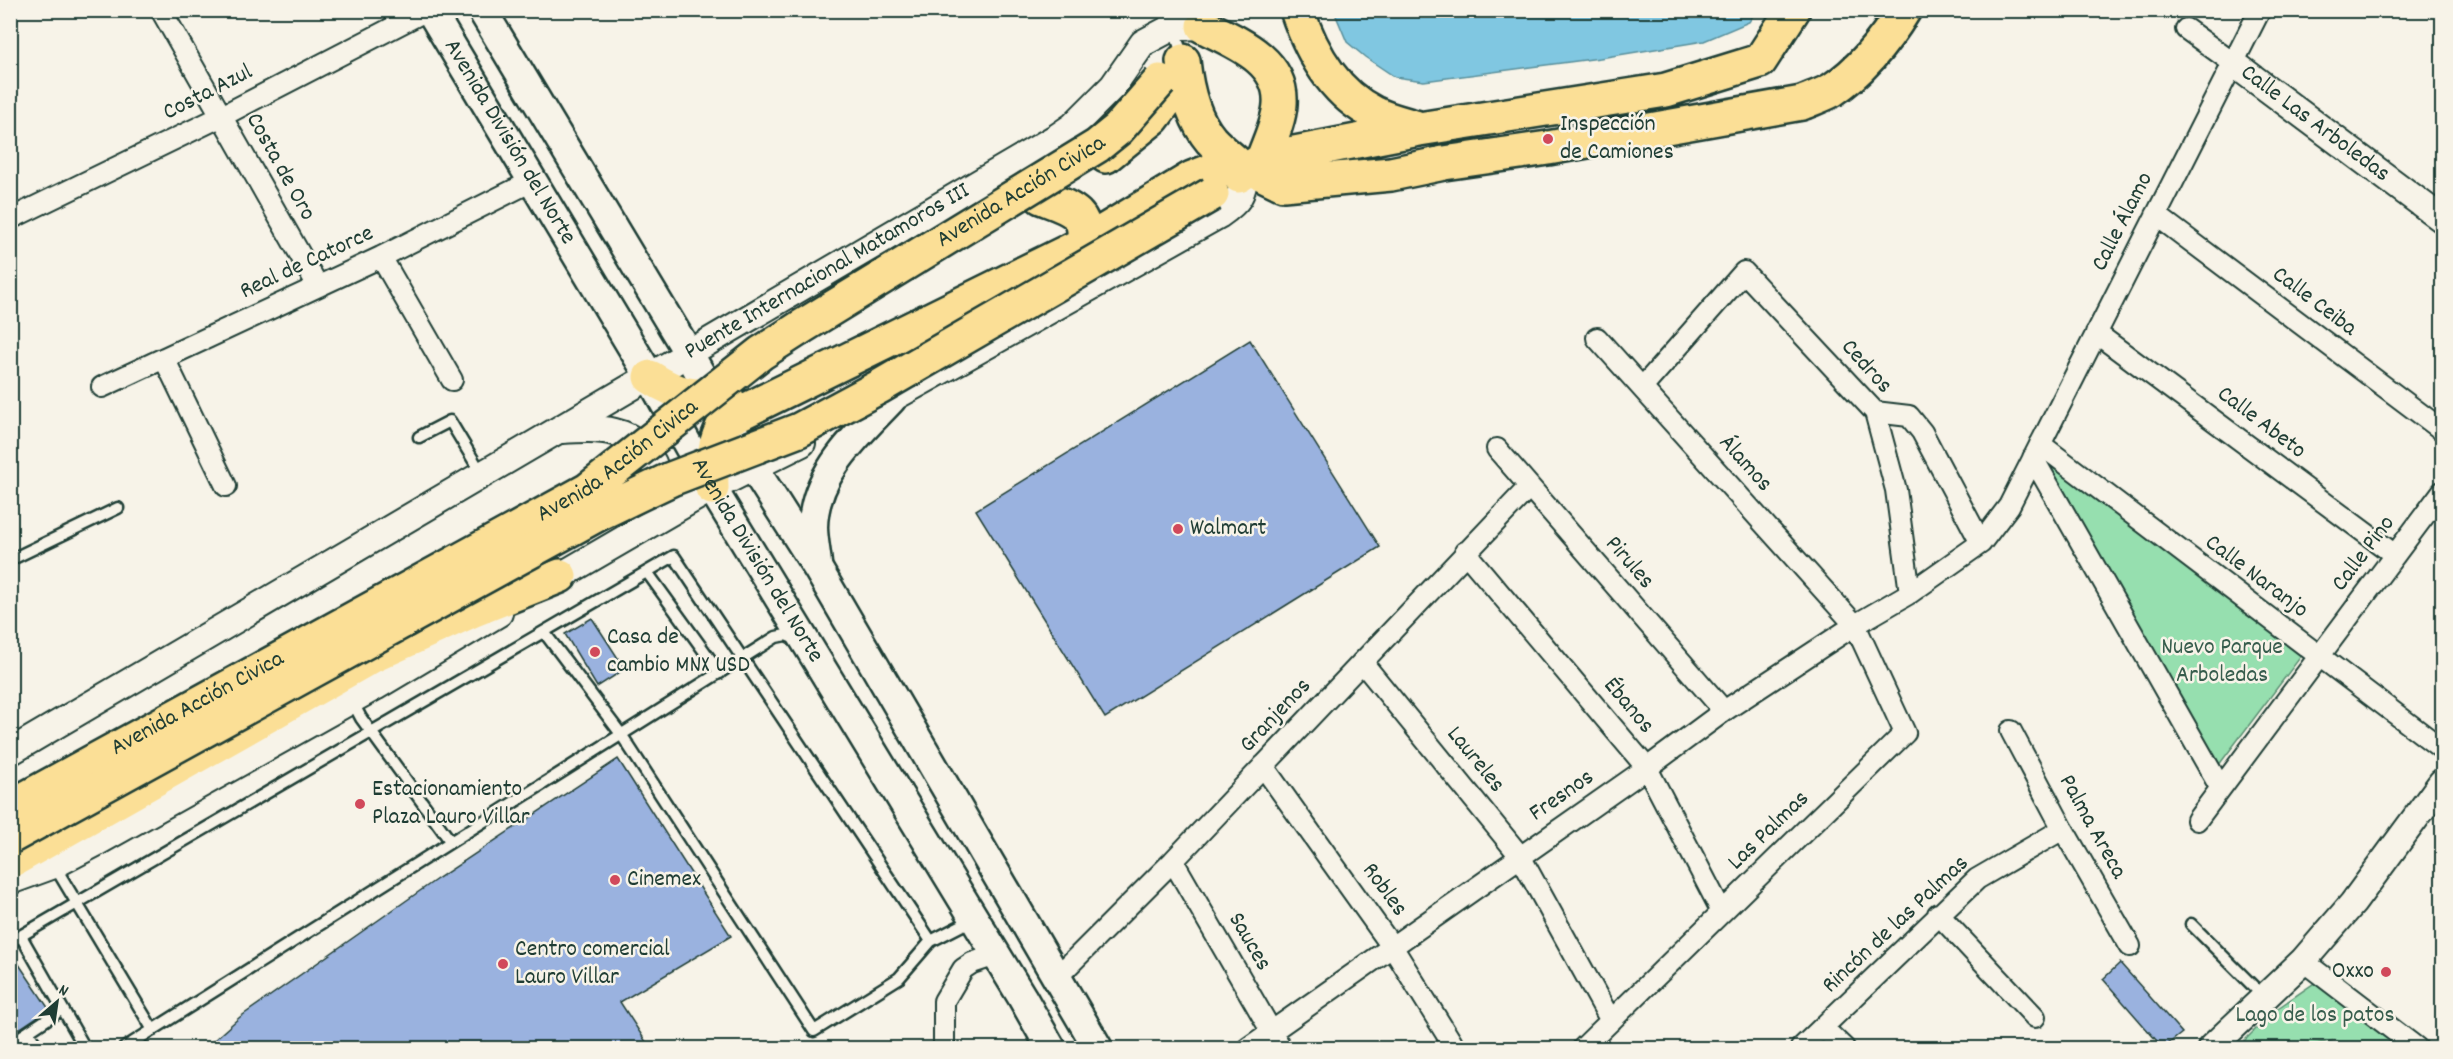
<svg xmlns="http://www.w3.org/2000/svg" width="2453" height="1059" font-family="Dekko,sans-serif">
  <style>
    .green { fill: #96dfaf; stroke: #5a8e72; stroke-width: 1.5 }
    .water { fill: #80c7e1; stroke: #59909c; stroke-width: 1.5 }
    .building { fill: #9ab2df; stroke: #1f3d34; stroke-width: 1.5 }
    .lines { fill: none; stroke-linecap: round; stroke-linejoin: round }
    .service-casing { stroke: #1f3d34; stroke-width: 15 }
    .minor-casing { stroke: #1f3d34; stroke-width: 24 }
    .tertiary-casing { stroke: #1f3d34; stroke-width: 30 }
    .secondary-casing { stroke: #1f3d34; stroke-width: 33 }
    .trunk-casing { stroke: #1f3d34; stroke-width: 38 }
    .service { stroke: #f7f3e8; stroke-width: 10 }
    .minor { stroke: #f7f3e8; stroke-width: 20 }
    .tertiary { stroke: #f7f3e8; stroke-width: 26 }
    .secondary { stroke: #f7f3e8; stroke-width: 28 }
    .trunk { stroke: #fbdf96; stroke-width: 33 }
    .trunk-bridge-casing { stroke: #1f3d34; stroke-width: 38; stroke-linecap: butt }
    .trunk-bridge { stroke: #fbdf96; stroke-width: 33 }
    .poi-dot { fill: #d1495b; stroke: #f7f3e8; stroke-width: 2 }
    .labels { text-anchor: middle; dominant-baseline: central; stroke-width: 5; stroke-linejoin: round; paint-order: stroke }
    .street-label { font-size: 24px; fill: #1f3d34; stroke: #f7f3e8 }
    .poi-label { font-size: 24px; fill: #1f3d34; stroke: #f7f3e8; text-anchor: start }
    .park-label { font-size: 24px; fill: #375d4d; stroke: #f7f3e8 }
  </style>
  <rect width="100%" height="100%" fill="#f7f3e8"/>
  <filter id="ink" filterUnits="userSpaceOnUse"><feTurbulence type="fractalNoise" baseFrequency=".0167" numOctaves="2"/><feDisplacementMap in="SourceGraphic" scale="12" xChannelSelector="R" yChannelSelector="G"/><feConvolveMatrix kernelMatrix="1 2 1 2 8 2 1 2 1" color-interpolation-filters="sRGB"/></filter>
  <g filter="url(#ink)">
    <path class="green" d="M2051,457L2305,651L2215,770L2044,470Z
      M2316,982L2402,1048H2348L2335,1040L2297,1048H2237L2275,1010Z"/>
    <path class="water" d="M1334,11H1756L1749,22L1704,41L1600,58L1424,81L1395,77L1365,57L1347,42Z"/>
    <path class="building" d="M1250,340L1380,547L1105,718L976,510Z
      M592,618L625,669L597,687L565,634Z
      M618,759L731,936L620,1002L650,1048H205L240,1017L437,879Z
      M10,951L49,1009L10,1035Z
      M2120,963L2182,1033L2163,1048L2103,979Z"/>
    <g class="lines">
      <defs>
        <path id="service" d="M1172,10L1173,27L1182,54
          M419,437L450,421L483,476
          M10,560L118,508
          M647,572L720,673
          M544,632L621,734L814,1031L899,978L931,941L972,920
          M351,699L361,718L451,842
          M54,865L153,1030
          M2191,924L2265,998
          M21,936L85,1048
          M10,942L674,556L931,941
          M28,1032L38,1048
          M10,1044L62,1009
          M124,1048L776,637L786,635L796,639"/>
        <path id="minor" d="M161,10L318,286
          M2186,29L2233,63
          M2156,215L2442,430
          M10,219L222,116L427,10
          M381,257L452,380
          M2096,333L2395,555
          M164,358L226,486
          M102,387L381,257L532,181
          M1642,388L1744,272L1875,412L1896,490L1910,593
          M1875,412L1909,416L1922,432L1981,543
          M2040,444L2442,749
          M1497,449L1724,711
          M2033,458L2220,787
          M1465,552L1647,768L1722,912
          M1362,662L1520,856L1611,1021
          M2011,731L2063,829L2130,946
          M1263,766L1393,948L1455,1048
          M2197,820L2442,492
          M1173,861L1281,1048
          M1938,914L2035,1017
          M2303,961L2417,1048
          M1056,978L1173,861L1529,487
          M1823,1028L1844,1048
          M944,1048V1001L963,969L972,963L996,955
          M1248,1048L1647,768L1724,711L1855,625L1910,593L1981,543L2009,506L2260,10
          M1583,1048L1905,733L1855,625L1597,338
          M1801,1048L1977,879L2063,829"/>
        <g id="tertiary">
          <path id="s1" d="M2233,63L2442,219"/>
          <path d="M873,409L1219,215C1239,201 1243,196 1245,171"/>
          <path d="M562,430C598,428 635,426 653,463C658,474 657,490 653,501"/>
          <path d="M545,585L712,488L802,443"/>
          <path id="s2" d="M10,752L1057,137L1073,126L1113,86L1143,43L1173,27L1203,26"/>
          <path d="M10,881L54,865L96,843L375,687L499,613"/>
          <path d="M2211,1048L2303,961L2353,903L2442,782"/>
        </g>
        <g id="secondary">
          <path id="s3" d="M430,10L650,377L712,488L1022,997L1051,1048"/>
          <path d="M482,10L689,354L753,467L818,569L1098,1048"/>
          <path d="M817,564C816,552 813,539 813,527C814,473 857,436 891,400"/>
        </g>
        <path id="trunk" d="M1297,10C1311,52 1333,93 1374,113C1387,120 1402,123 1415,127
          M1203,26C1235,42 1283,60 1280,104C1279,122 1269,142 1263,159
          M1183,61C1186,88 1193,119 1211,140C1221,151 1234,160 1245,171
          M1106,156L1153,118L1185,76
          M1250,168L1283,184L1391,174L1444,163L1548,148L1802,103C1811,99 1823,95 1832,90C1862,70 1885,41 1904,10
          M1239,176L1263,159L1419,129L1666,90L1760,61L1793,10
          M1041,197C1066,207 1090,211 1083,244
          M650,377C675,393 699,403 727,387
          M712,488C711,463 714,443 726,420L1083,244L1192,178L1215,169L1245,171
          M10,862L373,656L472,611L560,576"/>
      </defs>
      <use href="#service" class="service-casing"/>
      <use href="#minor" class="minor-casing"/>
      <use href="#tertiary" class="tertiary-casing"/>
      <use href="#secondary" class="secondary-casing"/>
      <use href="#trunk" class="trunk-casing"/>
      <use href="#service" class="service"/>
      <use href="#minor" class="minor"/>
      <use href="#tertiary" class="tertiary"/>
      <use href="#secondary" class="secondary"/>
      <use href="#trunk" class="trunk"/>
      <defs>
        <g id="trunk-bridge">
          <path id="s4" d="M10,807L588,490L761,353L803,326L1097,146L1118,129L1160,81"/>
          <path d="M10,837L598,514L671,479L799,430L879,387L1212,194"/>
        </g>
      </defs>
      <use href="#trunk-bridge" class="trunk-bridge-casing"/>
      <use href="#trunk-bridge" class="trunk-bridge"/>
    </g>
  </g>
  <g class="poi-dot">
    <circle cx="1548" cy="139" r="6"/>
    <circle cx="1178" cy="529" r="6"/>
    <circle cx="595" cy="652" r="6"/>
    <circle cx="360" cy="804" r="6"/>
    <circle cx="615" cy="880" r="6"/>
    <circle cx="503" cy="964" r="6"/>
    <circle cx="2386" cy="972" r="6"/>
  </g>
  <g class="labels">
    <g class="street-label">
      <text transform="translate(208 93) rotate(-27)">Costa Azul</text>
      <text stroke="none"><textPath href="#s1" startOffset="102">Calle Las Arboledas</textPath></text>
      <text stroke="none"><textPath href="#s3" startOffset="154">Avenida División del Norte</textPath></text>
      <text transform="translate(280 167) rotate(61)">Costa de Oro</text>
      <text stroke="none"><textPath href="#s4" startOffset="1186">Avenida Acción Civica</textPath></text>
      <text transform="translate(2123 222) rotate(-63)">Calle Álamo</text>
      <text transform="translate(307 263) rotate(-25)">Real de Catorce</text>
      <text stroke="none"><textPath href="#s2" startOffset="948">Puente Internacional Matamoros III</textPath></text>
      <text transform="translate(2314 302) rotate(37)">Calle Ceiba</text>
      <text transform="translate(1866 367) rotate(48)">Cedros</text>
      <text transform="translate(2261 423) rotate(37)">Calle Abeto</text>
      <text stroke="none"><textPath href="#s4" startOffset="700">Avenida Acción Civica</textPath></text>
      <text transform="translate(1745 464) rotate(48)">Álamos</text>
      <text transform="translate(2364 554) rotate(-53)">Calle Pino</text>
      <text stroke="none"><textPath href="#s3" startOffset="640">Avenida División del Norte</textPath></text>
      <text transform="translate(1629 563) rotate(49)">Pirules</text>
      <text transform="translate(2256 577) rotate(37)">Calle Naranjo</text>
      <text stroke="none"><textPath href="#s4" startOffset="214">Avenida Acción Civica</textPath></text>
      <text transform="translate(1628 706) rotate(50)">Ébanos</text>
      <text transform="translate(1276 716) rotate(-47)">Granjenos</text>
      <text transform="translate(1475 760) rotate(51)">Laureles</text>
      <text transform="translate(1562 796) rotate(-35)">Fresnos</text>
      <text transform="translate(2092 827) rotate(61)">Palma Areca</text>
      <text transform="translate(1769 831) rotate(-44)">Las Palmas</text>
      <text transform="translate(1384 890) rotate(54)">Robles</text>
      <text transform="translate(1896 925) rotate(-43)">Rincón de las Palmas</text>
      <text transform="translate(1249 942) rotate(60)">Sauces</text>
    </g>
    <g class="poi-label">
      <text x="1560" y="125">Inspección<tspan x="1560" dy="28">de Camiones</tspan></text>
      <text x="1190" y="529">Walmart</text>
      <text x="607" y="638">Casa de<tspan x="607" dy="28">cambio MNX USD</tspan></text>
      <text x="372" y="790">Estacionamiento<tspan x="372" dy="28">Plaza Lauro Villar</tspan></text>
      <text x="627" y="880">Cinemex</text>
      <text x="515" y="950">Centro comercial<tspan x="515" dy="28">Lauro Villar</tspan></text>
      <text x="2374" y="972" text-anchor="end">Oxxo</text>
    </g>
    <g class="park-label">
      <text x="2222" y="648">Nuevo Parque<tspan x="2222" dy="28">Arboledas</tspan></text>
      <text x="2315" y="1016">Lago de los patos</text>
    </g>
  </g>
  <rect width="2453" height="1059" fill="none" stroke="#f7f3e8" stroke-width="36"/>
  <rect x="18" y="18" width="2417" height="1023" fill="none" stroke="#1f3d34" stroke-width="2" filter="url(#ink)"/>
  <g transform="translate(57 1002) rotate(29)" stroke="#f7f3e8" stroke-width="4.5" paint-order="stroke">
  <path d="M0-4.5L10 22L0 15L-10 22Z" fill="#1f3d34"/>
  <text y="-9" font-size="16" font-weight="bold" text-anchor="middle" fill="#1f3d34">N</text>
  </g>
</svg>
